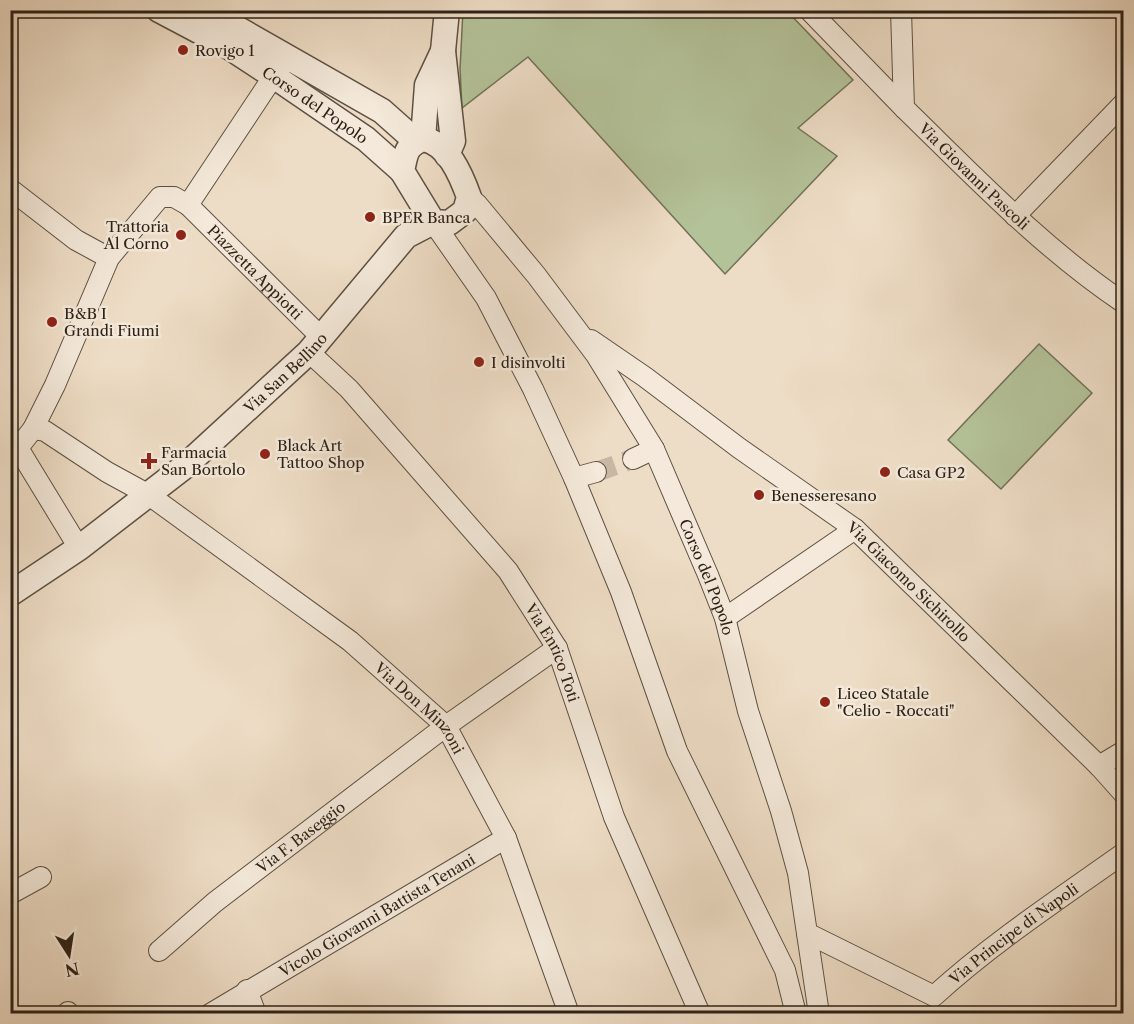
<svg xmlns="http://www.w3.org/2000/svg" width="1134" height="1024" font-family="'Libre Caslon Text',serif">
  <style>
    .green { fill: #b4c299; stroke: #707258; stroke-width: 1.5 }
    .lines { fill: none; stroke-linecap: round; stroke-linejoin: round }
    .minor-tunnel { stroke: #c7b7a3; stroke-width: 20; stroke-dasharray: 20 10; stroke-linecap: butt }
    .minor-casing { stroke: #5d5043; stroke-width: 22 }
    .tertiary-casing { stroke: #5d5043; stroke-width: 27 }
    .minor { stroke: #f4e9da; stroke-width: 20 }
    .tertiary { stroke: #f4e9da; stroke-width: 24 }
    .poi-dot { fill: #8f2418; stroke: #f4e9da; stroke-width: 2 }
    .labels { text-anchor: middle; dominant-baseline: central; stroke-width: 5; stroke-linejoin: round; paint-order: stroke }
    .poi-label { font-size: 15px; fill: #2d2117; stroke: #f4e9da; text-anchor: start }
    .street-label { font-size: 15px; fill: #2d2117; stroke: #f4e9da }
  </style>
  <rect width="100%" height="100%" fill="#eeddc6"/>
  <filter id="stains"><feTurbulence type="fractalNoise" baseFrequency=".00333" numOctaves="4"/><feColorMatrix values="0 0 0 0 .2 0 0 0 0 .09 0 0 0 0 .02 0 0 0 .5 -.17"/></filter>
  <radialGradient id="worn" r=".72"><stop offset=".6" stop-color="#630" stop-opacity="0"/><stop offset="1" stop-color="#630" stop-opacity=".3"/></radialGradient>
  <path class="green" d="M463,10L787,11L853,80L798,128L837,156L725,274L528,57L462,108L460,69Z
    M1039,344L1092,393L1001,489L948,440Z"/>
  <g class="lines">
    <path class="minor-tunnel" d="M596,472L633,459"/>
    <defs>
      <g id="minor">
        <path d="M809,10L904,108"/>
        <path id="s1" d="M901,10L904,108C974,176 1042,248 1124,303"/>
        <path d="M10,189L76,240L109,258"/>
        <path id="s2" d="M469,197L477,204L536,275L596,355L654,449L708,575L725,618L748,711L781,811L798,873L819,1014"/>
        <path d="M188,205L269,83L275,77L281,66"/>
        <path d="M1015,216L1124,103"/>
        <path d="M433,222L486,298L533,389L574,478L621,592L677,751L785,970L796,1014"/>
        <path id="s3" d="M591,340L645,377L739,448L855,529L1099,766L1124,794"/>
        <path id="s4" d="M309,352L349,389L508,571L557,648L614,817L700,1014"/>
        <path id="s5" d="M33,429L45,431L107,472L149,495L350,641L446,726L506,838L569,1014"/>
        <path d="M10,440L18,448L79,548"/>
        <path id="s6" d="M18,448L33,429L55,385L109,258L160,197H174L188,205L322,338"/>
        <path d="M633,459L654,449"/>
        <path d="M574,478L596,472"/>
        <path d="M725,618L855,529"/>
        <path d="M1099,766L1124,751"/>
        <path d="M10,894L41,877"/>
        <path id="s7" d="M807,933L934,996C992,943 1059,899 1124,853"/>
        <path id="s8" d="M159,951L215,902L446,726L557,648"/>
        <path d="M247,990L256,1014"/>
        <path d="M66,1014L68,1012"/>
        <path id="s9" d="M210,1014L506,838"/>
      </g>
      <g id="tertiary">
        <path id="s10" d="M159,10L229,47L275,77L366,139L402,171"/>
        <path d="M205,10L382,111L409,135L414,143"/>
        <path d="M447,10L443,51L453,141L447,155"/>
        <path d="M423,139C448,143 461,175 469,197L465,211L449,223L433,222L402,171C406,154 405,146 423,139Z"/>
        <path d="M423,139L427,85L443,51"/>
        <path id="s11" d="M10,594L79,548L184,467L309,352L406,236L433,222"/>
      </g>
    </defs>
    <use href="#minor" class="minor-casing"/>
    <use href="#tertiary" class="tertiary-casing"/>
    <use href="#minor" class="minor"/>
    <use href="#tertiary" class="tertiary"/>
  </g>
  <g class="poi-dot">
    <circle cx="183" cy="50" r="6"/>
    <circle cx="370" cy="217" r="6"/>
    <circle cx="181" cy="235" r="6"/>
    <circle cx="52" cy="322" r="6"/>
    <circle cx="479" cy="362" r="6"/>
    <circle cx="265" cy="454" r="6"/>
    <path d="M146 452h6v6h6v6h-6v6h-6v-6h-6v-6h6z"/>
    <circle cx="885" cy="472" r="6"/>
    <circle cx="759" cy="495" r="6"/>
    <circle cx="825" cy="702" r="6"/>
  </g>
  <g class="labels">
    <g class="poi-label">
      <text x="195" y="50">Rovigo 1</text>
      <text x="382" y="217">BPER Banca</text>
      <text x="169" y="226" text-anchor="end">Trattoria<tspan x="169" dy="17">Al Corno</tspan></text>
      <text x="64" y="313">B&amp;B I<tspan x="64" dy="17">Grandi Fiumi</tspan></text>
      <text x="491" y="362">I disinvolti</text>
      <text x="277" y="445">Black Art<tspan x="277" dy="17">Tattoo Shop</tspan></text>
      <text x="161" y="452">Farmacia<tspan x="161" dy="17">San Bortolo</tspan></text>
      <text x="897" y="472">Casa GP2</text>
      <text x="771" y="495">Benesseresano</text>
      <text x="837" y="693">Liceo Statale<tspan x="837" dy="17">"Celio - Roccati"</tspan></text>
    </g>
    <g class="street-label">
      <text stroke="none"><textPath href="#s10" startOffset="183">Corso del Popolo</textPath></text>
      <text stroke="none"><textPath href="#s1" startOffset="196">Via Giovanni Pascoli</textPath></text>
      <text stroke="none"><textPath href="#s6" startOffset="416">Piazzetta Appiotti</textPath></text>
      <text stroke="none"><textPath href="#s11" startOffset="354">Via San Bellino</textPath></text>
      <text stroke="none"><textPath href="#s2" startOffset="452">Corso del Popolo</textPath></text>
      <text stroke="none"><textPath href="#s3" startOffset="400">Via Giacomo Sichirollo</textPath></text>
      <text stroke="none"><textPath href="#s4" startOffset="390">Via Enrico Toti</textPath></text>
      <text stroke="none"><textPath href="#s5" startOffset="480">Via Don Minzoni</textPath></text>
      <text stroke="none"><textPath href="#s8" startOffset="182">Via F. Baseggio</textPath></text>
      <text stroke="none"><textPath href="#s9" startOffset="194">Vicolo Giovanni Battista Tenani</textPath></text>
      <text stroke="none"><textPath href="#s7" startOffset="243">Via Principe di Napoli</textPath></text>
    </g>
  </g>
  <rect width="1134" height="1024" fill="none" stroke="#eeddc6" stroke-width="36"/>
  <rect x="12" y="12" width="1110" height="1000" fill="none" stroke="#2d2117" stroke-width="3"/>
  <rect x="18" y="18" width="1098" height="988" fill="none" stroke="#2d2117" stroke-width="1.5"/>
  <g transform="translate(69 955) rotate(168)" stroke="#f4e9da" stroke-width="4.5" paint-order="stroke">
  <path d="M0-4.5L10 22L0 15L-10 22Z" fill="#2d2117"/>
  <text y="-9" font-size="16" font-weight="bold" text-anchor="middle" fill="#2d2117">N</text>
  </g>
  <rect width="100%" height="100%" filter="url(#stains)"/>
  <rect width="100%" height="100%" fill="url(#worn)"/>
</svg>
